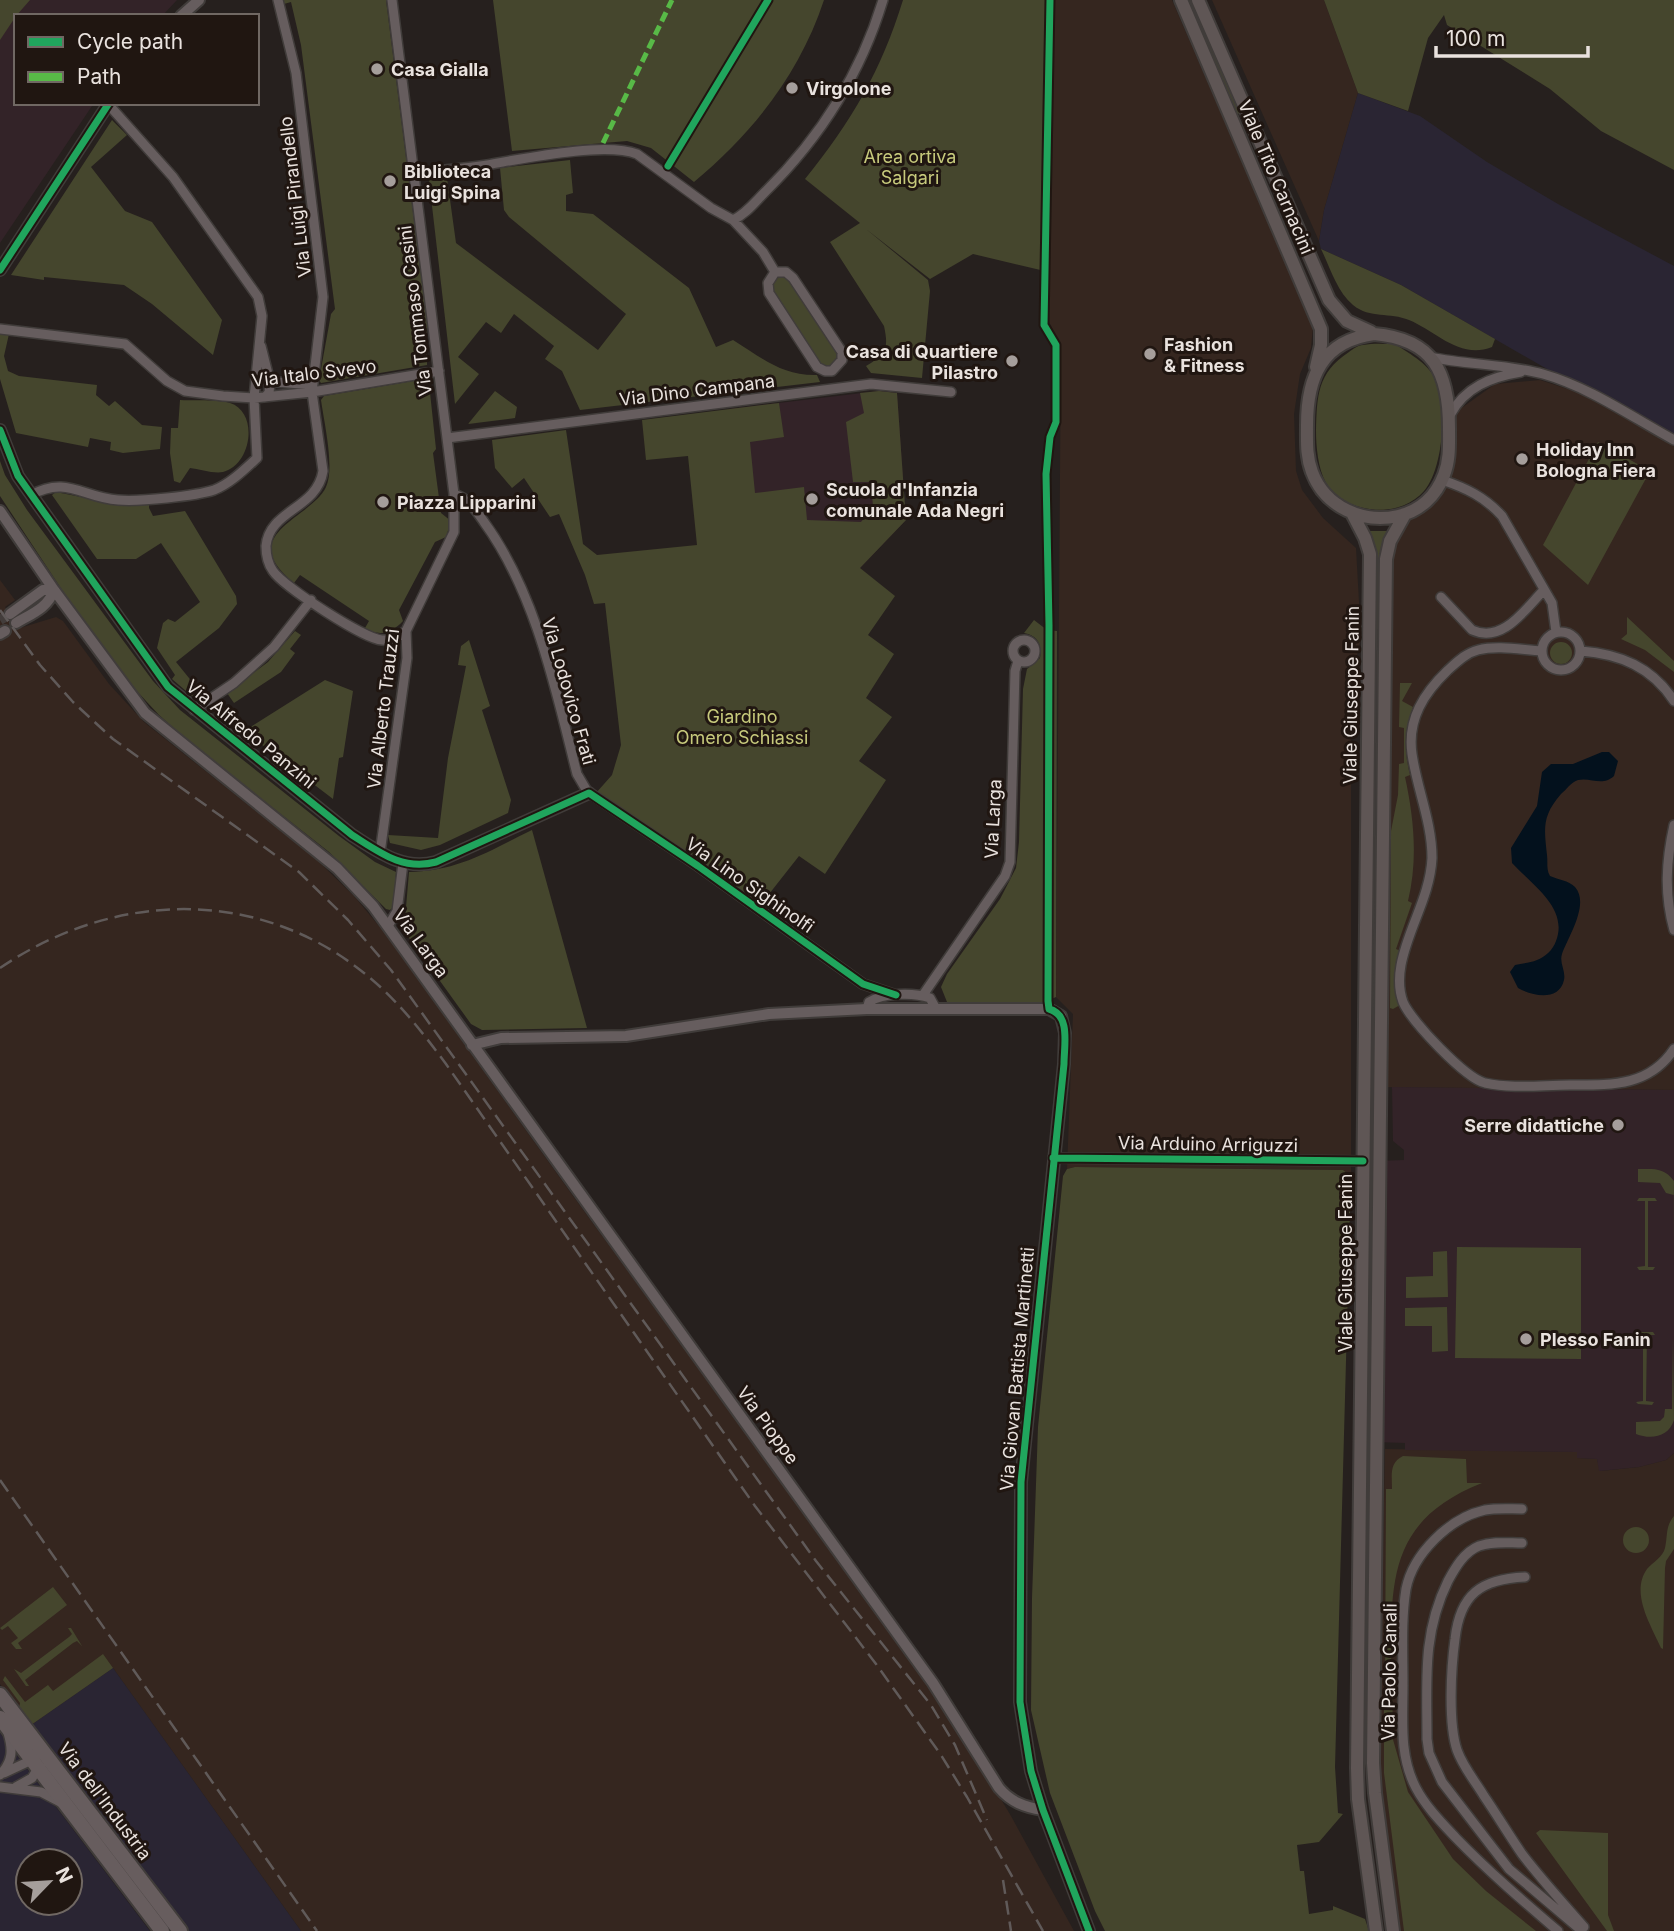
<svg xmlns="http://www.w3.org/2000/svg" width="1674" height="1931" font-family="Inter,sans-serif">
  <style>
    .built { fill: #35261f }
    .industrial { fill: #2a2533; fill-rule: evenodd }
    .education { fill: #332328 }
    .green { fill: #45462d }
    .water { fill: #03111d }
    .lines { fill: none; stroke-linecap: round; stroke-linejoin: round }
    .tertiary-tunnel { stroke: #433d3b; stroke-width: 10; stroke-dasharray: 10 5; stroke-linecap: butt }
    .minor-casing { stroke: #403c3a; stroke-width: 12 }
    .tertiary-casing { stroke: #403c3a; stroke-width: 14 }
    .secondary-casing { stroke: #403c3a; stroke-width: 16 }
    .primary-casing { stroke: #403c3a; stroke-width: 18 }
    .minor { stroke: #665d5e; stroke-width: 9 }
    .tertiary { stroke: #665d5e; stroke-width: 10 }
    .secondary { stroke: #5f5655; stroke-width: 12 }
    .primary { stroke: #675d5e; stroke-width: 14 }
    .rail { stroke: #605a59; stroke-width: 2.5; stroke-dasharray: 14 7; stroke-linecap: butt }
    .quiet { stroke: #58b947; stroke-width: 5; stroke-dasharray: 10 5; stroke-linecap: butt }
    .cycleway-casing { stroke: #201611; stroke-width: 11 }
    .cycleway { stroke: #20a55d; stroke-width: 7 }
    .poi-dot { fill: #a59e9b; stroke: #201611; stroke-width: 2.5 }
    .labels { text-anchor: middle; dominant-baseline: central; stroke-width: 6; stroke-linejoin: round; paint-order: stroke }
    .poi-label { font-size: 18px; font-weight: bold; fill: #e9e2de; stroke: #201611; text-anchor: start }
    .park-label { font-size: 18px; fill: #c7ca7c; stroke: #201611 }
    .street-label { font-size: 18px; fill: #e9e2de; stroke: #201611 }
  </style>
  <rect width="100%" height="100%" fill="#26201e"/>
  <path class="built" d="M1050,0H1172L1313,326L1311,348L1300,374L1294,414L1296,471L1302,490L1323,518L1356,548L1361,638L1353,671L1351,725V1176L1343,1170L1075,1167L1067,1169L1073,1014L1056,997L1061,344L1049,322L1047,57Z
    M1212,0H1324L1358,93L1324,210L1319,241Z
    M1540,380L1599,399L1674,441V1090L1375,1087L1390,541L1442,480L1449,417L1495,384Z
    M0,580L15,600L5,607L20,628L56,617L63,621L109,684L144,722L317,860L354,896L384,932L573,1196L946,1707L1011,1816L1074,1931H301L113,1668L31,1725L0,1684Z
    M1385,1449L1577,1452L1578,1458L1597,1459L1600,1471L1639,1467L1666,1460L1674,1453V1931H1398L1379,1768Z"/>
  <path class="industrial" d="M1358,93L1420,116L1487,162L1558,204L1674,266V442L1401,285L1321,249L1319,241L1324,210Z
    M113,1668L301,1931H188L31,1725Z
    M0,1733L150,1931H0ZM28,1861H70V1903H28Z"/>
  <path class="education" d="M0,0H177L162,16H16V103H94L0,243Z
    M879,391L897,393L906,520L860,568L719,529L729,409Z
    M1392,1087L1674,1090V1453L1666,1460L1639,1467L1599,1471L1597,1459L1577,1458V1452L1405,1450V1443L1376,1442L1379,1161L1404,1160V1150L1393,1141Z"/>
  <path class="green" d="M0,0H30L16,16L0,40Z
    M283,0H386L427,323V365L321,383L319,380L331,314L335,309L301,45L291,2L284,4Z
    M493,0H824C800,73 753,133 694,182L651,148L627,141L512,151Z
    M903,0H1050L1047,57L1049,272L973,254L930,279L866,229L928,280L930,291L922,378L871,373L866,366C886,354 889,349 884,326L830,242L860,223L805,179C852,121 881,71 903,0Z
    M1188,0H1193L1241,113L1237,114Z
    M1324,0H1674V170L1601,131L1550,89L1447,25L1444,15L1428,38L1408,111L1358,93Z
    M112,120L127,135L91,167L125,211L152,222L222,320L213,355L152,304L124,285L44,277V280L11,275Z
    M570,160L573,193L566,195V211L593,214L689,288L716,347L733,340C762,358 782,376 817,375L820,382L580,410L562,371L545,359L554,346L514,314L501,333L486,322L458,357L479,374L455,404L429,180L447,178L456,243L598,350L626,314L509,217L504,210L500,168Z
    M1321,249L1401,285L1495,339L1492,347C1460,360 1436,331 1409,320C1390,312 1370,319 1353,305C1337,292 1330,267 1321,249Z
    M778,275H784L790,280L838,353L836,365L826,368L819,363L772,291L771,284Z
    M0,334H9L4,356L8,371L19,376L97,385L96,395L109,406L115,401L142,425L162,427L160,449L123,453L110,450L111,442L90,438L88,447L16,433L0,379Z
    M1395,344C1411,355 1430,364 1437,383C1447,410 1443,469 1424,491C1399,520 1346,514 1326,483C1318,469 1316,446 1316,431C1317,396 1317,373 1349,352C1353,349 1358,345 1363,345C1373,343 1385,344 1395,344Z
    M425,379L429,383L436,449L433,453L441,513L451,521L446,537L435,542L399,610L403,621C392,633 379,637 365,628L369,621L300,575L294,583C233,534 311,519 326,487C335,468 324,422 321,400L324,396Z
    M495,391L517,407L515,418L468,424Z
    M879,391L897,393L906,520L860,568L895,596L868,635L894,654L866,698L892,717L859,761L886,780L825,874L799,856L755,912L596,793L612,775L621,745L605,603L594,604L585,575L559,514L550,517L524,478L512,488L495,468L492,440L566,430L583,544L597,555L697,545L688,456L646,460L642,420L779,403L784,437L750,442L755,493L804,487L807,520L861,522L873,507L871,482H853L846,422L864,413L860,393Z
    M180,400C195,401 215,399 230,403C259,412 252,465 223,472C214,474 199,469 190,468L180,483L174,481L170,453L171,428H178Z
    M1598,442L1650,471L1588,585L1543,545Z
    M0,461L5,475L27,510L153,681L180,710L339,836L375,862L396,872L393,907L390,910L386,909L329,852L193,745L159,715L133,687L66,596L0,496Z
    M56,492L116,504L149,502V508L153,516L185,511L236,596L237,604L219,628L176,662L202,694L193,697L172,679L175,675L157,648L163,623L168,619L175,622L200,602L161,543L136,559H97L52,495Z
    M1369,531H1387L1380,553L1379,629H1375L1374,546Z
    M1627,617L1674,661V672L1645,650L1621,639L1627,634Z
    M1034,620L1047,630L1057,631L1056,997L1043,1003L947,1002L941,987L947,974L1000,899L1016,868L1019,842L1023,689L1027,669L1040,658C1042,644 1038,636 1024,633Z
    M295,631L301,635L290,649L295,653L281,672L234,703L227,693L268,662Z
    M469,640L490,706L482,710L511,800L508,813L440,845L421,850L390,843L388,835L438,838L448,758L466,666L458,665L461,646Z
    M1550 653a11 11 0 1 1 22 0a11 11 0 1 1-22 0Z
    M325,680L353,691L343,757L339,758L333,799L244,731Z
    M1400,683H1412L1402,701L1413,707C1404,731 1404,750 1410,775L1405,777C1414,818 1418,860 1408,901L1412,903L1396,949L1401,951C1395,971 1394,985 1400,1005L1393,1009L1390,1008L1391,831L1398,795L1399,764L1404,763V728L1399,727Z
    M532,830L587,1028L482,1030L471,1024L404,931L409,872C459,871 489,851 532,830Z
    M1075,1167L1343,1170L1351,1176L1335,1767L1338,1813L1343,1814L1319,1842L1297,1845L1300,1871H1304L1309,1914L1333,1910V1906L1365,1919L1369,1931H1105L1095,1911L1050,1793L1031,1710L1032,1598L1038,1427L1063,1176L1067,1169Z
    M1638,1169C1653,1169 1664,1167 1674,1181L1673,1267L1674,1195L1666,1193L1660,1183L1638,1182Z
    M1639,1198H1655L1657,1201H1648V1267H1655L1653,1270H1639L1637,1267L1645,1266V1201H1637Z
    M1457,1247L1581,1248V1359L1455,1358Z
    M1447,1251L1448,1297L1406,1298V1277L1433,1276V1252Z
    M1447,1307L1448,1351L1432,1352V1326H1405V1308Z
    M1637,1332H1653L1655,1335H1647L1646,1401L1654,1402L1652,1405L1638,1404L1636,1402L1643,1401V1336L1635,1335Z
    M1673,1336L1674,1420C1669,1437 1651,1440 1636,1434V1422L1660,1421L1664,1417L1665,1409H1672Z
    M1403,1456L1466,1459L1467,1483H1482C1378,1524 1393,1596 1391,1690H1385L1386,1489H1392C1392,1475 1389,1463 1403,1456Z
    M1674,1516V1549L1666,1561L1665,1568L1663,1649L1661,1648C1651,1625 1630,1593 1647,1569C1653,1562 1663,1557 1665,1548C1668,1535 1665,1527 1674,1516Z
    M1623 1540a13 13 0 1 1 26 0a13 13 0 1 1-26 0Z
    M53,1587L67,1605L18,1643L22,1649H16L11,1643L18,1638L8,1626L2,1630L0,1628Z
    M68,1628H71L82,1646L77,1641L73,1643L25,1680L29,1686H26L14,1669L21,1673L69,1637L72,1634Z
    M103,1654L113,1668L31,1725L19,1709L20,1703L3,1680L5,1676L25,1702L48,1685L53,1691Z
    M1384,1695L1393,1696L1392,1736L1408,1792L1453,1859L1486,1891L1536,1931H1404L1384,1773Z
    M1540,1830L1608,1833V1915L1614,1931H1607L1536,1833Z"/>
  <path class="water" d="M1602,752H1609L1618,761L1614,776C1602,787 1591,777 1578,780C1570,783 1567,789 1561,794C1542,816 1544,828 1547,855C1548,863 1546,869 1550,876C1559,880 1568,880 1575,887C1590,904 1568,937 1562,954C1559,963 1566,971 1564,980C1559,1002 1532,996 1518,988L1510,972L1515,965C1522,963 1530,963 1537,960C1545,957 1553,950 1556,941C1569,908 1531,884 1512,863L1511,848L1537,806L1542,772L1551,764H1573Z"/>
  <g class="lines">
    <path class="tertiary-tunnel" d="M0,620L10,614"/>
    <defs>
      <path id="minor" d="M278,0L296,73L323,297L312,392L323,471C317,509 269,510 266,546C266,555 268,564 273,571C284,587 364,639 382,640C392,641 399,636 406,631
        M415,173C436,171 458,169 480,166C518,160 603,141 637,154L711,208L733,220L763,252L775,272H786L793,278L842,352V360L832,371H825L817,367L769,293L768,283L775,272
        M733,220C746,214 755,202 765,192C820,138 861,73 883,0
        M0,329L125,344L167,381L185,391L223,396L254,398L312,392L439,371
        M261,346L270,382L269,393L265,397
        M1430,357C1467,365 1507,364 1543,374C1589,387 1632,417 1674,440
        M265,381L312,385
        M1450,415C1465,387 1491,377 1521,372
        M447,438L871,384L951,392
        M1442,480C1466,488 1485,497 1502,516L1552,603L1556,632
        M454,494C469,499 475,509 484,522C536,593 556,691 577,774L587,791L698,866L863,984L896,995
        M31,495C67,475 83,498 118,500C138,502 196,496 214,490C230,484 245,469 257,458L254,398L262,316L258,297L173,177L108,104
        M1441,597L1472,630C1503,644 1525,609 1544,590
        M1542 651a19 19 0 1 1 38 0a19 19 0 1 1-38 0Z
        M1013 651a11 11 0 1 1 22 0a11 11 0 1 1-22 0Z
        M1542,651C1522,650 1498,645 1478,650C1466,653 1457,662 1448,670C1424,693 1407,719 1412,754C1417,789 1432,822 1432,858C1430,897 1408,928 1401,965C1399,976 1399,991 1403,1002C1411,1021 1465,1078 1485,1083C1512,1089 1542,1085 1570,1085C1610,1085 1649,1087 1674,1049
        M1581,651C1620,654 1652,667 1674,701
        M194,710L234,683L274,647L311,600
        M1674,825C1666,861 1664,894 1674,930
        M380,853L407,658L406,631L454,532V494L392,0
        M388,926L397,911L403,863
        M923,995L1005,876L1010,862L1015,671L1018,661
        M867,1009L869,1002C883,993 913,992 930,998L936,1009
        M1053,1158L1363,1161
        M1522,1509C1509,1509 1497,1508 1485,1510C1449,1518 1413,1554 1406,1589C1401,1620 1403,1653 1403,1685C1403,1720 1399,1756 1416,1788C1426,1807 1442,1823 1456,1838C1488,1871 1523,1901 1558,1931
        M1522,1543C1508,1543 1493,1541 1479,1546C1464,1552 1455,1568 1448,1581C1422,1634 1427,1681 1427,1739L1429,1753L1442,1782L1509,1869L1582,1931
        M1525,1577C1481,1579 1460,1594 1455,1639C1451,1668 1448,1723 1457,1750C1463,1767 1475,1781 1484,1796C1497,1815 1509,1835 1522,1854C1541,1879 1563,1903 1584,1927
        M4,1773L36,1758
        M0,1775C13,1761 13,1750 8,1733
        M0,1787L41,1792L62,1803
        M16,1787L32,1778L39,1767"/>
      <path id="tertiary" d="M181,16L199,0
        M0,270L109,103
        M0,430L18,476L168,687L352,835C379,852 403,871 436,862L589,793
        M0,511L54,590L145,713L337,868L373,906L933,1683L999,1788C1011,1802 1024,1807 1043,1810
        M10,614L43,590H54
        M16,623C31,614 48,608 54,590
        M0,634L5,631
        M472,1045L501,1038L626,1036L769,1014L867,1009H1049L1061,1016L1065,1033L1064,1064L1021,1482L1020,1702L1031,1771L1043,1810L1089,1931"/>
      <path id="secondary" d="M1181,0L1321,329V345L1316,367
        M1198,0L1329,300L1347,321L1371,332
        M1374,334C1434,339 1449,373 1449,428C1449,444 1450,460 1444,475C1436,496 1420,511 1398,516C1363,524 1325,507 1312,472C1306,456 1307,441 1307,425C1307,377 1322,341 1374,334Z
        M1352,513L1365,538L1370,554L1357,1768L1358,1799L1376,1931
        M1393,1931L1375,1793L1373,1763L1386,559L1390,541L1405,514"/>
      <path id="primary" d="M0,1695L180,1931
        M0,1718L162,1931"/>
    </defs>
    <use href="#minor" class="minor-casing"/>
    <use href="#tertiary" class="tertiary-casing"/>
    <use href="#secondary" class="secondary-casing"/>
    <use href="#primary" class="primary-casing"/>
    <use href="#minor" class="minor"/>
    <use href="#tertiary" class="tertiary"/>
    <use href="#secondary" class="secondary"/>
    <use href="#primary" class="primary"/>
    <path class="rail" d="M0,610L40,665L73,702L113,739L299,872L348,920L391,970L816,1561L931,1705L955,1745L987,1820
      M0,968C115,890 260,886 369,977C399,1002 423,1033 446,1064L755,1506L876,1664L941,1755L967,1797L1043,1931
      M0,1480L317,1931
      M1003,1880L1011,1931"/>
    <path class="quiet" d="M603,143L672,0"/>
    <defs>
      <path id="cycleway" d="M1050,0L1044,325L1056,345V422L1050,437L1046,474L1049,625L1048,1001L1049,1009C1071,1015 1064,1045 1064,1064L1021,1482L1020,1702L1031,1771L1043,1810L1089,1931
        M668,166L768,0
        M0,270L109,103
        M0,430L18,476L168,687L352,835C379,852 403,871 436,862L589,793L698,866L863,984L896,995
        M1053,1158L1363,1161"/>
    </defs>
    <use href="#cycleway" class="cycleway-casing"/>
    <use href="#cycleway" class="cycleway"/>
  </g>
  <g class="poi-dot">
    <circle cx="377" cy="69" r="7"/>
    <circle cx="792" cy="88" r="7"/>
    <circle cx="390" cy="181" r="7"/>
    <circle cx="1150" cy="354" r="7"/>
    <circle cx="1012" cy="361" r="7"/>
    <circle cx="1522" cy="459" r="7"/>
    <circle cx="812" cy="499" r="7"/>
    <circle cx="383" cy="502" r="7"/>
    <circle cx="1618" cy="1125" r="7"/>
    <circle cx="1526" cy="1339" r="7"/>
  </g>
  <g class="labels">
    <g class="poi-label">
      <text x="391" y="69">Casa Gialla</text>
      <text x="806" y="88">Virgolone</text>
      <text x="404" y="171">Biblioteca<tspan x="404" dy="21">Luigi Spina</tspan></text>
      <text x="1164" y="344">Fashion<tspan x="1164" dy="21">&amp; Fitness</tspan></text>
      <text x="998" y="351" text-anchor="end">Casa di Quartiere<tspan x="998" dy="21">Pilastro</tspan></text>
      <text x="1536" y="449">Holiday Inn<tspan x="1536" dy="21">Bologna Fiera</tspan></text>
      <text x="826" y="489">Scuola d'Infanzia<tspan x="826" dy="21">comunale Ada Negri</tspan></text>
      <text x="397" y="502">Piazza Lipparini</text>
      <text x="1604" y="1125" text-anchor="end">Serre didattiche</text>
      <text x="1540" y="1339">Plesso Fanin</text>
    </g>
    <g class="park-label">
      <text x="910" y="156">Area ortiva<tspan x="910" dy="21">Salgari</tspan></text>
      <text x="742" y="716">Giardino<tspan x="742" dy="21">Omero Schiassi</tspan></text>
    </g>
    <g class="street-label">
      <text transform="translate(1276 177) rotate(67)">Viale Tito Carnacini</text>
      <text transform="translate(295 197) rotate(-97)">Via Luigi Pirandello</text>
      <text transform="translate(415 311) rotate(-97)">Via Tommaso Casini</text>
      <text transform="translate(314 373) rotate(-7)">Via Italo Svevo</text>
      <text transform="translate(697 390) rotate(-7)">Via Dino Campana</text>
      <text transform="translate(569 691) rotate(74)">Via Lodovico Frati</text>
      <text transform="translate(1351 695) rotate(-89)">Viale Giuseppe Fanin</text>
      <text transform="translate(383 709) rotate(-83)">Via Alberto Trauzzi</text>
      <text transform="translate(251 734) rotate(39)">Via Alfredo Panzini</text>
      <text transform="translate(993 819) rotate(-87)">Via Larga</text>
      <text transform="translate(750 885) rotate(35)">Via Lino Sighinolfi</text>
      <text transform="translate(421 943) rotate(54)">Via Larga</text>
      <text transform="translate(1208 1144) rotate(1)">Via Arduino Arriguzzi</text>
      <text transform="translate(1345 1263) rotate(-90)">Viale Giuseppe Fanin</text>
      <text transform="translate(1017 1369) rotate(-85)">Via Giovan Battista Martinetti</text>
      <text transform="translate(768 1425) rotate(54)">Via Pioppe</text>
      <text transform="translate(1389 1672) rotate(-89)">Via Paolo Canali</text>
      <text transform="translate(105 1801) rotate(53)">Via dell'Industria</text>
    </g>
  </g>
  <rect x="14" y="14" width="245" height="91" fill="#201611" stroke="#706863" stroke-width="2"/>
  <rect x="28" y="37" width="35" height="10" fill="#20a55d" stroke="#706863" stroke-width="2"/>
  <text x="77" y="49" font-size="21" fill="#e9e2de">Cycle path</text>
  <rect x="28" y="72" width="35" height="10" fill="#58b947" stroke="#706863" stroke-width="2"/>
  <text x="77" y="84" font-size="21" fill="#e9e2de">Path</text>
  <g transform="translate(49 1882) rotate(65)"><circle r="33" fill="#201611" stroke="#706863" stroke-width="2"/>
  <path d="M0-5L12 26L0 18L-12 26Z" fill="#a59e9b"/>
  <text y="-10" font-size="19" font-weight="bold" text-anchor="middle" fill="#e9e2de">N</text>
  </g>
  <path d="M1436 46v10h152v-10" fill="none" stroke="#e9e2de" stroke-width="3.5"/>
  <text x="1446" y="46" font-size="21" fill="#e9e2de" stroke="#201611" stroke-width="5" paint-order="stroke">100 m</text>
</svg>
